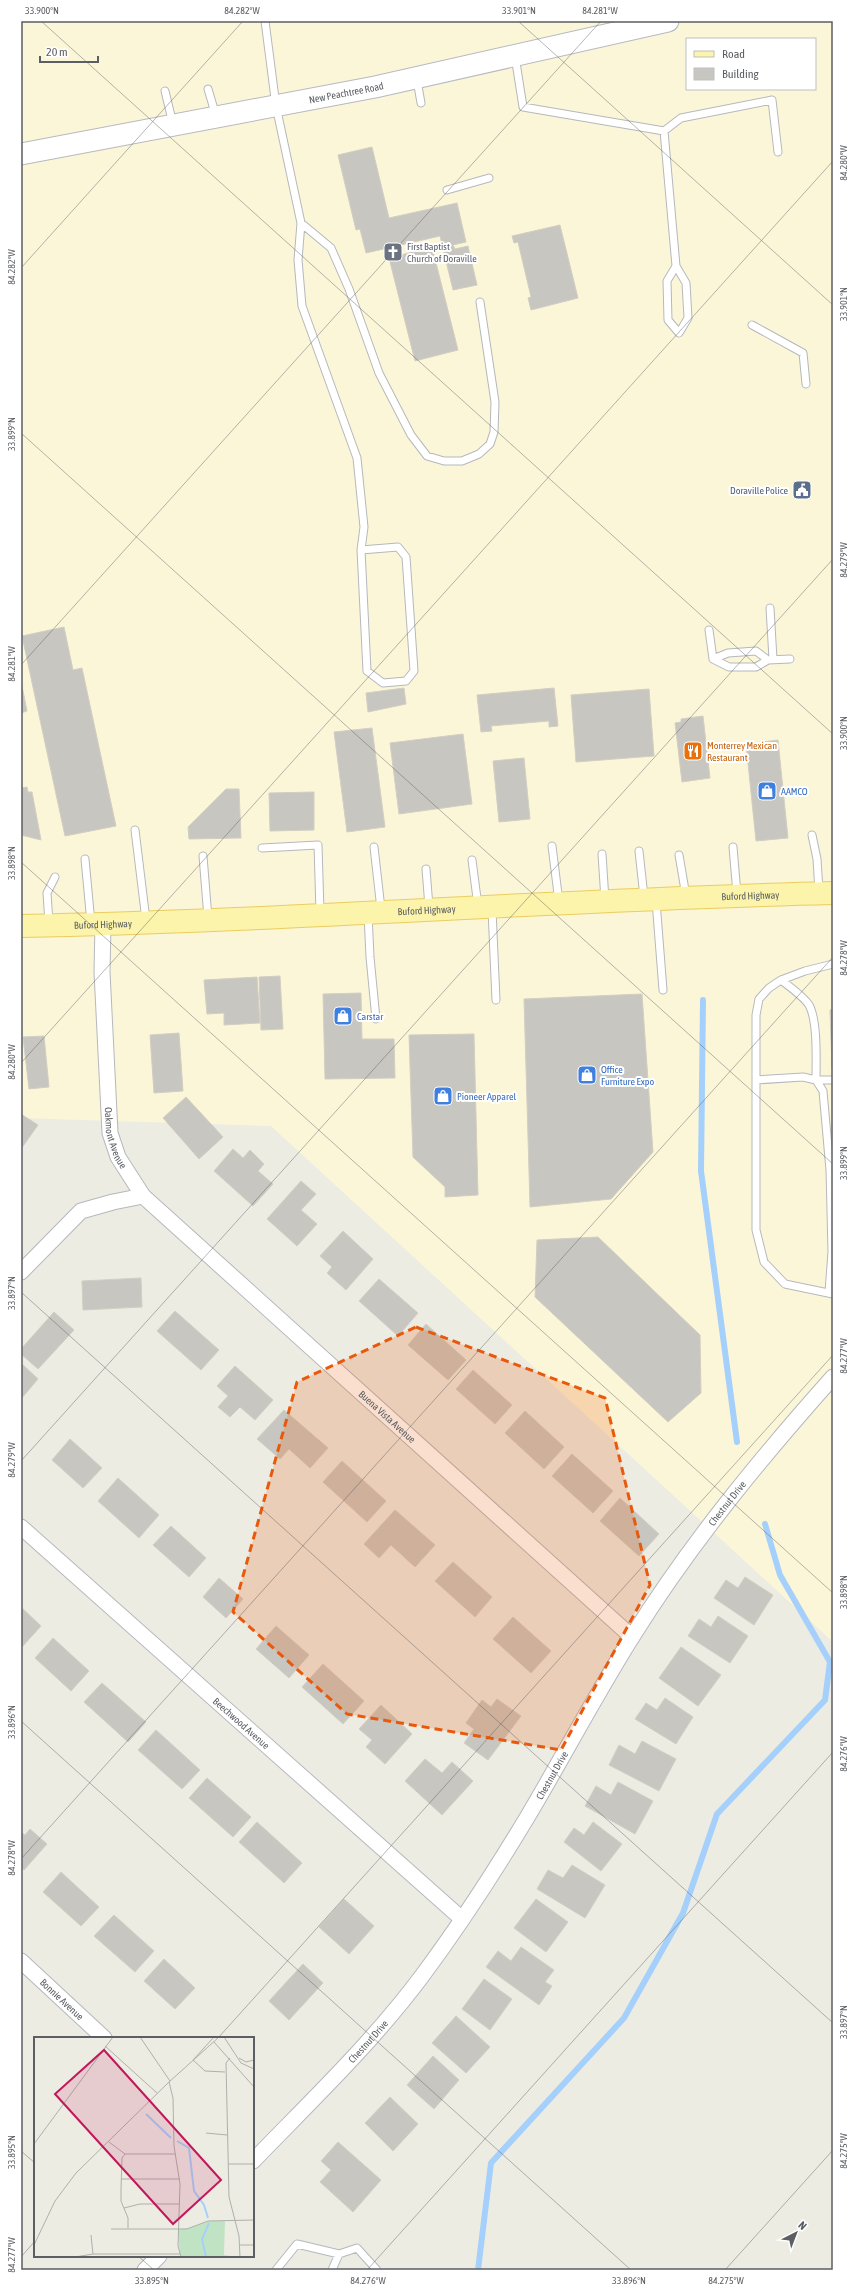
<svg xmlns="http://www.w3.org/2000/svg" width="854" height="2291" font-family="'Asap Condensed',sans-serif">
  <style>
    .commercial { fill: #fcf6d9; fill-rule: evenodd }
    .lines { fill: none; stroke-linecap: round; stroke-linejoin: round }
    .stream { stroke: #a5d0fb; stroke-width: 6 }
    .building { fill: #c8c6c0; stroke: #d2cec2 }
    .lane-casing { stroke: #b5b8bd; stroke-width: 9 }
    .street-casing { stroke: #b5b8bd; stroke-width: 17 }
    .secondary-casing { stroke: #b7b9bf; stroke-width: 23 }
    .primary-casing { stroke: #eacd5f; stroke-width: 24 }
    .lane { stroke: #fff; stroke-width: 7 }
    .street { stroke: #fff; stroke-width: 15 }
    .secondary { stroke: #fff; stroke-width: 21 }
    .primary { stroke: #fbf4aa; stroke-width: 22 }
    .marked { fill: #e8590c; fill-opacity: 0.2; stroke: #e8590c; stroke-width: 3; stroke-dasharray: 8 5; stroke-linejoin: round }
    .ticks { fill: none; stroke: #5b5e63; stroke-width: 1; stroke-opacity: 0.45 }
    .labels { text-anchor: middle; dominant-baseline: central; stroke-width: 4; stroke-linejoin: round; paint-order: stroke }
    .street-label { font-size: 10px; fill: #5b5e63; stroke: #fff }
    .worship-label { font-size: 10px; fill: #5b616d; stroke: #fff; text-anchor: start }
    .service-label { font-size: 10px; fill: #4e5e75; stroke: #fff; text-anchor: end }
    .food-label { font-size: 10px; fill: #c56008; stroke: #fff; text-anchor: start }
    .shop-label { font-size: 10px; fill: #366cbe; stroke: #fff; text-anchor: start }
    .inset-river { fill: none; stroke: #a5d0fb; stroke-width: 2 }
    .inset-road { fill: none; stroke: #afafac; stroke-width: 1 }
    .view { fill: #c2185b; fill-opacity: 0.15; stroke: #c2185b; stroke-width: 2 }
    .inset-edge { fill: none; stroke: #5b5e63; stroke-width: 2 }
    .neatline { fill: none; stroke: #5b5e63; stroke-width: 1.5 }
    .ticks-label { font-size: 10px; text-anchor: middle; fill: #5b5e63 }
  </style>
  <rect width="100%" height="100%" fill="#edece3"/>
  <path class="commercial" d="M21,21H833V1642L271,1126L21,1118ZM687,39H815V89H687Z"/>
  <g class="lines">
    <path class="stream" d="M703,1000L701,1171L737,1442
      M478,2270L491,2163L624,2018L683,1913L717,1814L825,1700L830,1662L780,1575L765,1524"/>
  </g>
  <path class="building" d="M372,147L389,218L457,203L466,242L453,245L455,249L468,246L477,285L453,290L440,236L366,253L360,229L356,230L338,155Z
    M560,225L578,298L531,310L528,298L531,297L518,242L514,243L512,236Z
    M432,247L458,350L415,361L389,258Z
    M64,627L73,670L82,668L116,826L65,836L22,636Z
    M21,681L27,711L21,713Z
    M404,688L406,704L368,712L366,693Z
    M554,688L558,726L549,727V721L491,726L492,731L481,732L477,695Z
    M649,689L654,756L576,762L571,695Z
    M703,716L710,778L682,782L675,723L681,722V719Z
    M372,728L385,827L347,832L334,732Z
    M463,734L472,804L399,814L390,743Z
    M778,740L788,838L756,841L746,744Z
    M524,758L530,819L499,822L493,761Z
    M21,781L22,788L27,787L28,792H32L41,840L21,835Z
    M226,789H239L241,838L189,839L188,827Z
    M314,792V830L270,831L269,793Z
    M280,976L283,1029L261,1030L259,977Z
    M257,977L260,1023L224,1025V1013L207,1014L204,980Z
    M361,993L362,1039H394L395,1078L325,1079L323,994Z
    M642,994L653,1152L611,1199L530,1207L524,999Z
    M833,1009V1068H832L830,1010Z
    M179,1033L183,1091L154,1093L150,1035Z
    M474,1034L478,1195L445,1197V1187L413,1157L409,1035Z
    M44,1036L49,1087L29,1089L23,1037Z
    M186,1097L223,1137L199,1159L163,1118Z
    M21,1114L38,1125L21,1149Z
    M233,1149L243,1158L250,1150L264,1164L258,1171L273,1184L253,1206L214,1171Z
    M301,1181L316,1194L301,1210L317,1224L297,1246L267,1219Z
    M343,1231L373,1259L346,1290L327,1273L332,1267L320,1256Z
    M598,1237L700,1335L701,1393L668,1422L535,1297L537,1240Z
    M141,1278L142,1307L83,1310L82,1281Z
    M379,1279L418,1313L398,1336L359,1301Z
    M175,1311L219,1350L201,1370L157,1331Z
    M54,1312L74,1330L38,1369L21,1354V1349Z
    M426,1324L466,1360L448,1380L408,1345Z
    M21,1363L38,1379L21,1399Z
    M235,1366L273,1400L255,1420L240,1407L230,1417L218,1407L228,1396L217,1386Z
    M473,1370L512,1405L495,1424L456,1389Z
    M284,1410L328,1448L310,1468L289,1449L280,1459L257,1439Z
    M525,1411L564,1447L544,1469L505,1433Z
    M70,1439L102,1468L83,1488L52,1460Z
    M572,1454L613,1491L593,1513L552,1476Z
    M342,1461L386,1501L367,1522L323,1482Z
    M118,1478L159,1515L139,1538L98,1501Z
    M620,1498L659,1534L639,1556L600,1521Z
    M395,1510L435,1545L415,1567L391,1545L379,1558L364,1544Z
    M171,1526L206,1558L189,1577L153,1545Z
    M453,1562L492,1597L475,1617L435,1581Z
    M745,1577L773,1595L754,1625L714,1598L726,1580L738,1588Z
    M219,1578L243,1599L226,1618L203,1597Z
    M21,1607L41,1626L22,1647L21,1646Z
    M718,1616L748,1636L730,1663L688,1636L699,1619L711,1627Z
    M513,1617L551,1651L531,1673L493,1639Z
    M276,1626L309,1655L289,1678L256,1649Z
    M53,1638L89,1671L71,1691L35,1658Z
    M681,1647L721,1675L698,1706L659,1678Z
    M323,1664L364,1701L343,1724L302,1687Z
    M102,1683L146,1722L128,1742L84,1702Z
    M665,1698L693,1717L676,1744L635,1719L646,1703L657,1710Z
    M497,1699L521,1716L488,1760L464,1743L474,1729L466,1723L482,1700L491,1707Z
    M381,1705L412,1734L385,1764L366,1747L372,1740L359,1729Z
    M156,1730L200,1770L182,1789L138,1750Z
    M642,1741L676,1759L659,1791L609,1765L619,1745L635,1754Z
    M425,1759L442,1773L452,1762L473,1781L442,1815L405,1781Z
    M207,1778L251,1817L233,1837L189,1798Z
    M618,1782L653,1801L635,1834L585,1806L596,1786L611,1795Z
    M257,1822L302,1863L284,1883L239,1842Z
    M593,1822L622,1844L601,1871L564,1842L574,1828L584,1835Z
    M30,1829L47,1844L24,1870L21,1867V1832L25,1835Z
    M572,1865L605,1885L585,1918L537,1889L548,1870L563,1878Z
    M61,1872L99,1907L81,1926L43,1892Z
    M344,1899L374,1926L349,1954L319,1927Z
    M536,1899L568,1922L546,1952L514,1928Z
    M114,1915L154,1951L135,1972L94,1936Z
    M521,1947L554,1970L545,1982L552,1986L539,2005L486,1967L498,1951L511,1961Z
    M164,1959L195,1988L175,2009L144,1981Z
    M303,1964L323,1983L289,2020L269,2001Z
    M484,1979L512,1999L490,2030L462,2009Z
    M456,2016L490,2047L466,2073L432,2043Z
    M433,2056L459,2080L434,2109L407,2085Z
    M390,2097L418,2124L393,2151L365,2123Z
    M338,2142L381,2180L353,2212L320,2182L331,2170L321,2161Z"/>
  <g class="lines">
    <defs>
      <path id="lane" d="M265,21L276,106L301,223L298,260L302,306L357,458L364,527L361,550L367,671L383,683L406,681L414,671L406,557L398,547L361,550
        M515,56L523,107L664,131L676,266L686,283L688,318L679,333L668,320L667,281L676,266
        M417,80L421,103
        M208,89L216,116
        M165,91L173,124
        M664,131L681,118L772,100L778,152
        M447,190L489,178
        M301,223L331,248L349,289L379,373L411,435L427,456L444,461H462L479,454L490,444L494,432L495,402L480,302
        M752,325L803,353L806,384
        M770,608L773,659
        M709,630L713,659
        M713,659L729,667H756L768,660L790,659
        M713,659L728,653L756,651L768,660
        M135,830L146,920
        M812,835L817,859L819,891
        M552,846L559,902
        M374,847L381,909
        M733,847L737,894
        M262,848L318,845L320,912
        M639,851L644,897
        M602,854L605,900
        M679,855L686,896
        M203,856L208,918
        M85,859L91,923
        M472,860L478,906
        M426,869L429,907
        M656,901L663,990
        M492,910L496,1000
        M368,914L370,957L376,1019
        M49,923L47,893L55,877
        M833,964L805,971L781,980L769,988L759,999L756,1015V1230L764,1262L785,1284L833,1294
        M781,980C790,987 803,996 809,1005C818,1021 816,1062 816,1080H833
        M756,1080L803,1077L816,1080L823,1091L830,1170L832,1252L829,1292
        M276,2270L297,2244L339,2254L357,2248L377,2270
        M332,2270L339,2254"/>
      <g id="street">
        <path id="s1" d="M103,924L102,972L110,1133L118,1157L143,1196L632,1637"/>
        <path d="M21,1272L81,1211L113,1202L143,1196"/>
        <path id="s2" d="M21,1527L462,1919"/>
        <path id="s3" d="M21,1961L104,2038"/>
        <path id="s4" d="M253,2161C311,2101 372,2043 422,1976C460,1925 495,1871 528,1816C563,1757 595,1696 632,1637C690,1544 760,1459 833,1377"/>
        <path d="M145,2270L159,2256"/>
      </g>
      <g id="secondary">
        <path id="s5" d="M21,154L375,87L668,21"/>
      </g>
      <g id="primary">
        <path id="s6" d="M21,926C292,921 562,899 833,893"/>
      </g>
    </defs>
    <use href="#lane" class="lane-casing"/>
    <use href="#street" class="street-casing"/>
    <use href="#secondary" class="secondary-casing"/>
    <use href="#primary" class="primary-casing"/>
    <use href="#lane" class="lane"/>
    <use href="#street" class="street"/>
    <use href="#secondary" class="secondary"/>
    <use href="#primary" class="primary"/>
  </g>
  <path class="marked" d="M416,1327L605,1398L650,1585L561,1750L347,1714L233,1612L297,1382Z"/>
  <path class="ticks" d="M41,21L833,734M518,21L833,305M21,268L243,21M21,433L833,1164M21,665L601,21M21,862L833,1593M21,1063L833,161M21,1292L833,2023M21,1461L833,559M21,1721L631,2270M21,1859L833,957M218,2038L833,1355M21,2151L35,2163M138,2256L154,2270M21,2257L35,2241M367,2270L833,1752M725,2270L833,2150"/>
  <defs>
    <symbol id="church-square" viewBox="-11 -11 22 22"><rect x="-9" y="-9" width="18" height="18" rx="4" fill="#6b7280" stroke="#fff"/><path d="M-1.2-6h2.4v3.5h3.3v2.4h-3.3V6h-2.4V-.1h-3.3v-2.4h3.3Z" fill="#fff"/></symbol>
    <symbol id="civic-square" viewBox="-11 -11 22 22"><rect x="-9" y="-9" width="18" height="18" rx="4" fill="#5c6f8a" stroke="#fff"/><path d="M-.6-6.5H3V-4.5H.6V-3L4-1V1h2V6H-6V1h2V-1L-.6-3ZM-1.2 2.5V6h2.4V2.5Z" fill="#fff"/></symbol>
    <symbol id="restaurant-square" viewBox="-11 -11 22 22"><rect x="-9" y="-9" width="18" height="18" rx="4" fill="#e8710a" stroke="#fff"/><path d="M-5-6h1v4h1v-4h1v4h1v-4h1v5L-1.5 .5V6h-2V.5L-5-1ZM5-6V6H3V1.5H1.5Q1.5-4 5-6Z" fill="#fff"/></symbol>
    <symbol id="shop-square" viewBox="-11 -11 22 22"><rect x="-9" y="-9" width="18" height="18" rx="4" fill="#3f7fe0" stroke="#fff"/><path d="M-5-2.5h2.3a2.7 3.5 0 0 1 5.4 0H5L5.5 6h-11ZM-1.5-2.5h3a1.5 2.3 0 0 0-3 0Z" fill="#fff"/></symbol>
  </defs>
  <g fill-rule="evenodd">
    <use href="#church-square" x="382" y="241" width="22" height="22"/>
    <use href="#civic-square" x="791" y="479" width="22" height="22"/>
    <use href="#restaurant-square" x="682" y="740" width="22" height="22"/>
    <use href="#shop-square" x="756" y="780" width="22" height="22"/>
    <use href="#shop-square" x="332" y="1005" width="22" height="22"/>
    <use href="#shop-square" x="576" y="1064" width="22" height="22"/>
    <use href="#shop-square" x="432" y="1085" width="22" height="22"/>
  </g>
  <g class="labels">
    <g class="street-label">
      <text stroke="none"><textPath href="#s5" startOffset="331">New Peachtree Road</textPath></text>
      <text stroke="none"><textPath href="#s6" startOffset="730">Buford Highway</textPath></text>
      <text stroke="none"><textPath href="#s6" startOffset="406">Buford Highway</textPath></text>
      <text stroke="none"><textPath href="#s6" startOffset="82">Buford Highway</textPath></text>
      <text stroke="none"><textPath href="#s1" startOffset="215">Oakmont Avenue</textPath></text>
      <text stroke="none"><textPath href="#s1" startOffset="610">Buena Vista Avenue</textPath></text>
      <text stroke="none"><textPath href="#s4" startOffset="814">Chestnut Drive</textPath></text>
      <text stroke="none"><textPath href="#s2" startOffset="295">Beechwood Avenue</textPath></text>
      <text stroke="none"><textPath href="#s4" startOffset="490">Chestnut Drive</textPath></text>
      <text stroke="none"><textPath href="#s3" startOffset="56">Bonnie Avenue</textPath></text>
      <text stroke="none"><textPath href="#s4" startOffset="166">Chestnut Drive</textPath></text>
    </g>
    <g class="worship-label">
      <text x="407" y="246">First Baptist<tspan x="407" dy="12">Church of Doraville</tspan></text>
    </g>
    <g class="service-label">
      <text x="788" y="490">Doraville Police</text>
    </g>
    <g class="food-label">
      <text x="707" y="745">Monterrey Mexican<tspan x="707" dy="12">Restaurant</tspan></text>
    </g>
    <g class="shop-label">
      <text x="781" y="791">AAMCO</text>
      <text x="357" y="1016">Carstar</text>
      <text x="601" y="1069">Office<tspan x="601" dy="12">Furniture Expo</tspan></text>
      <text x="457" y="1096">Pioneer Apparel</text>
    </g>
  </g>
  <g transform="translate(34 2037)">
    <rect width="220" height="220" fill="#edece3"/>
    <path d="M175,184H191L190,218L202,220H146L144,192L155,191Z" fill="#c0e4c3"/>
    <path class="inset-river" d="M112,77L137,101M143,104L155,111L160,154L170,168L174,181M172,220L168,202L175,186"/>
    <path class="inset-road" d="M106,0L136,44M190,0L207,26L220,32M180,5L220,50M71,9L123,56M196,21L192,26L195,160L205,199L206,220M205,21L212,25L220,23M159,23L171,34L191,35M159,23L180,0M135,45L139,61L140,109L146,147L144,209L147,220M172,96L193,98M75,105L91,117H141M0,107L79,0M91,117L88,121L87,152V164L94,181V191M194,127H220M87,142H146M90,171L106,167H146M77,192H153L174,184L220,183M57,198L59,217M0,208L21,164L42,136L135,45L185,0M206,208H220M41,220L59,217H146"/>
    <path class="view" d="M70,13L187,143L139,187L21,57Z"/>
    <rect width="220" height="220" class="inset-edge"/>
  </g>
  <rect width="854" height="2291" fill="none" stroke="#ffffff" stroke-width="44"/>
  <rect x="686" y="38" width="130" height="52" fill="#ffffff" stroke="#bdbfc1"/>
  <rect x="694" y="51" width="20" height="6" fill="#fbf4aa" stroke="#bdbfc1"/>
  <text x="722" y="58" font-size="12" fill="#5b5e63">Road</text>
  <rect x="694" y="68" width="20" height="12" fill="#c8c6c0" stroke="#bdbfc1"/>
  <text x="722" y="78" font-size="12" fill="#5b5e63">Building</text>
  <g transform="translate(796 2233) rotate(42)" stroke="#ffffff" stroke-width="3" paint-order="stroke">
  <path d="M0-3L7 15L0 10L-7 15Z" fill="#5b5e63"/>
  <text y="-6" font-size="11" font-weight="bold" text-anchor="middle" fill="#5b5e63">N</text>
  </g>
  <path d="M40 56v6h58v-6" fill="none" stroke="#5b5e63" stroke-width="2"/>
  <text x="46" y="56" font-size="12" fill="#5b5e63" stroke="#ffffff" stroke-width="3" paint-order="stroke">20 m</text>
  <rect x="22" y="22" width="810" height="2247" class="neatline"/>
  <g class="ticks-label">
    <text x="42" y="14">33.900°N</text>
    <text x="242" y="14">84.282°W</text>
    <text x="519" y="14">33.901°N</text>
    <text x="600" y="14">84.281°W</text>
    <text transform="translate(843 163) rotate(-90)" y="4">84.280°W</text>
    <text transform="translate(11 267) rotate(-90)" y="4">84.282°W</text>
    <text transform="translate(843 304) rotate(-90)" y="4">33.901°N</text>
    <text transform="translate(11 434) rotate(-90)" y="4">33.899°N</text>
    <text transform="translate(843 560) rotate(-90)" y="4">84.279°W</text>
    <text transform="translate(11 664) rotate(-90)" y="4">84.281°W</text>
    <text transform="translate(843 733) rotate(-90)" y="4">33.900°N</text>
    <text transform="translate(11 863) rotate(-90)" y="4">33.898°N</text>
    <text transform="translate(843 958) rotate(-90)" y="4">84.278°W</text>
    <text transform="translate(11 1062) rotate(-90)" y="4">84.280°W</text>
    <text transform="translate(843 1163) rotate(-90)" y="4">33.899°N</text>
    <text transform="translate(11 1293) rotate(-90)" y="4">33.897°N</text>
    <text transform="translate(843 1356) rotate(-90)" y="4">84.277°W</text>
    <text transform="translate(11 1460) rotate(-90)" y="4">84.279°W</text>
    <text transform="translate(843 1592) rotate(-90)" y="4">33.898°N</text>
    <text transform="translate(11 1722) rotate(-90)" y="4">33.896°N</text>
    <text transform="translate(843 1754) rotate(-90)" y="4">84.276°W</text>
    <text transform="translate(11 1858) rotate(-90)" y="4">84.278°W</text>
    <text transform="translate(843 2022) rotate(-90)" y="4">33.897°N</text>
    <text transform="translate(843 2151) rotate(-90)" y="4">84.275°W</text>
    <text transform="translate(11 2152) rotate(-90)" y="4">33.895°N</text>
    <text transform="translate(11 2255) rotate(-90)" y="4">84.277°W</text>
    <text x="152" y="2284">33.895°N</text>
    <text x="368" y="2284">84.276°W</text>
    <text x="629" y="2284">33.896°N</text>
    <text x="726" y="2284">84.275°W</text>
  </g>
</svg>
